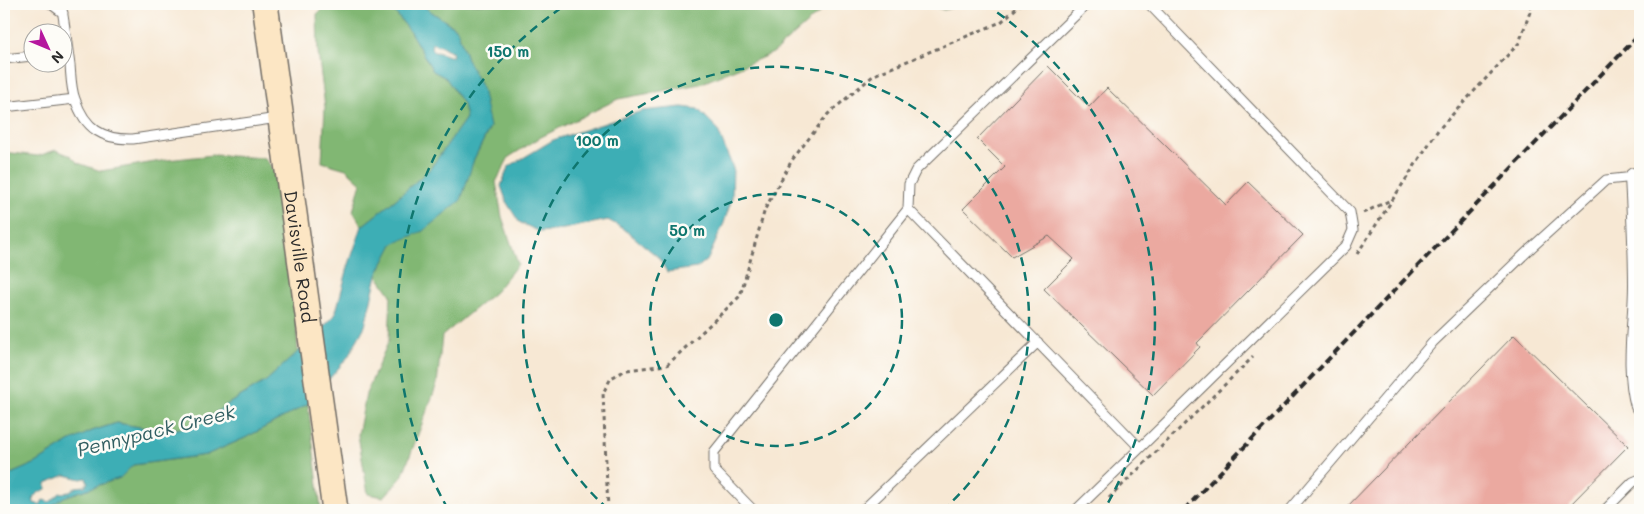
<svg xmlns="http://www.w3.org/2000/svg" width="1644" height="514" font-family="Mali,sans-serif">
  <style>
    .forest { fill: #81b773; stroke: #56714f }
    .water { fill: #3daeb5; stroke: #346c70; fill-rule: evenodd }
    .building { fill: #eba9a0 }
    .lines { fill: none; stroke-linecap: round; stroke-linejoin: round }
    .lane-casing { stroke: #726d66; stroke-width: 11 }
    .street-casing { stroke: #726d66; stroke-width: 20 }
    .secondary-casing { stroke: #726d66; stroke-width: 28 }
    .path { stroke: #726d66; stroke-width: 3; stroke-dasharray: 4 4; stroke-linecap: butt }
    .lane { stroke: #fff; stroke-width: 9 }
    .street { stroke: #fff; stroke-width: 18 }
    .secondary { stroke: #fce6c4; stroke-width: 25 }
    .rail { stroke: #2b2b2b; stroke-width: 4; stroke-dasharray: 8 4; stroke-linecap: butt }
    .ring { fill: none; stroke: #0f766e; stroke-width: 2.5; stroke-dasharray: 9 6 }
    .labels { text-anchor: middle; dominant-baseline: central; stroke-width: 5; stroke-linejoin: round; paint-order: stroke }
    .street-label { font-size: 18px; fill: #2b2b2b; stroke: #fdfcf7 }
    .water-label { font-size: 19px; font-style: italic; fill: #325f62; stroke: #fdfcf7 }
    .centre { fill: #0f766e; stroke: #fdfcf7; stroke-width: 2.5 }
    .ring-label { font-size: 15px; text-anchor: middle; font-weight: bold; fill: #0f766e; stroke: #fdfcf7; stroke-width: 5; stroke-linejoin: round; paint-order: stroke }
  </style>
  <rect width="100%" height="100%" fill="#fdfcf7"/>
  <filter id="ink" filterUnits="userSpaceOnUse"><feTurbulence type="fractalNoise" baseFrequency=".02" numOctaves="2"/><feDisplacementMap in="SourceGraphic" scale="10" xChannelSelector="R" yChannelSelector="G"/><feConvolveMatrix kernelMatrix="1 2 1 2 8 2 1 2 1" color-interpolation-filters="sRGB"/></filter>
  <filter id="wash" filterUnits="userSpaceOnUse"><feTurbulence type="fractalNoise" baseFrequency=".0096" numOctaves="4" result="noise"/><feDisplacementMap in="SourceGraphic" scale="20" xChannelSelector="R" yChannelSelector="G"/><feGaussianBlur stdDeviation="1.12" result="paint"/><feColorMatrix in="noise" values="0 0 0 0 0 0 0 0 0 0 0 0 0 0 0 0 0 1.4 0 .05"/><feComposite in="paint" operator="in"/></filter>
  <g filter="url(#wash)">
    <rect width="100%" height="100%" fill="#f7e8d4"/>
    <path class="forest" d="M328,4H391L393,10L409,30L433,71L446,78L463,104L466,118L430,169L395,200L362,226L353,211L361,183L346,169L322,162L325,107L318,52L317,14Z
      M423,4H829L773,53L700,84L618,99L541,137L509,157L496,182L502,217L518,264L495,292L442,336L437,384L402,477L384,497L368,494L358,435L366,394L389,340L391,295L377,275L393,243L423,231L474,159L490,127L457,29L423,6Z
      M927,4H963L944,10Z
      M56,150L71,156L78,163L101,171L167,160L213,155L265,158L276,173L295,301L298,353L266,381L223,407L198,426L162,431L117,423L92,431L69,442L36,463L4,477V154L12,153L38,156Z
      M308,404L321,510H45L64,497L120,478L133,465L206,455L245,438Z"/>
    <path class="water" d="M391,4H423V6L457,29L467,59L482,88L490,127L474,159L461,200L423,231L393,244L377,275L365,326L348,357L308,404L245,438L206,455L133,465L120,478L64,497L45,510H4V477L36,463L69,442L92,431L117,423L162,431L198,426L223,407L266,381L301,349L335,315L348,267L362,226L395,200L430,169L466,118L463,104L446,78L433,71L409,30L393,10ZM432,43L438,46L440,45L452,52L453,56C447,57 441,52 434,52L431,49ZM65,475L81,479L86,478L88,482L85,486L76,487L70,492L60,493L50,502L43,500L40,505L34,503L33,497L38,493L46,489V483Z
      M682,107L698,109L717,128L733,168L732,198L724,223L708,259L697,268L667,272L658,257L624,229L608,220L564,229L540,232L519,222L507,203L501,186L508,167L553,140L642,111Z"/>
    <g id="blocks">
      <path class="building" d="M1048,66L1089,107L1107,88L1226,205L1248,182L1303,235L1197,343L1200,347L1153,395L1044,289L1074,259L1049,236L1012,257L963,209L1005,167L977,139Z
        M1514,335L1628,446L1565,510H1344Z"/>
    </g>
  </g>
  <g filter="url(#ink)">
    <use href="#blocks" fill-opacity="0" stroke="#726d66" stroke-width="1"/>
    <g class="lines">
      <defs>
        <path id="lane" d="M51,4L63,13
          M61,4C65,24 67,45 70,65C71,76 71,89 75,99C85,129 103,140 133,139L278,118
          M4,59L32,56
          M4,107L75,99
          M908,209L909,184L916,170L1087,4
          M1140,448L1346,246L1353,230L1350,212L1149,4
          M753,510L714,470V452L908,209L1140,448L1076,510
          M863,510L1038,342
          M1290,510L1433,342L1531,248L1606,180L1635,177
          M1605,510L1633,482L1640,479"/>
        <path id="street" d="M1634,177C1636,213 1638,249 1638,284C1638,325 1629,366 1640,406"/>
        <g id="secondary">
          <path id="s1" d="M265,4L335,510"/>
        </g>
      </defs>
      <use href="#lane" class="lane-casing"/>
      <use href="#street" class="street-casing"/>
      <use href="#secondary" class="secondary-casing"/>
      <path class="path" d="M1363,213L1391,200
        M1357,254L1438,130L1519,43L1531,9L1530,4
        M1109,498L1253,357
        M608,510L603,393L611,378L626,370L667,365L740,296L765,209L792,160L828,114L874,75L1001,22L1021,4"/>
      <use href="#lane" class="lane"/>
      <use href="#street" class="street"/>
      <use href="#secondary" class="secondary"/>
      <path class="rail" d="M1184,510L1640,34"/>
    </g>
  </g>
  <g class="ring">
    <circle cx="776" cy="320" r="126"/>
    <path d="M608 509A253 253 0 1 1 944 509"/>
    <path d="M448 509A379 379 0 0 1 567 4M985 4A379 379 0 0 1 1104 510"/>
  </g>
  <g class="labels">
    <g class="street-label">
      <text stroke="none"><textPath href="#s1" startOffset="255">Davisville Road</textPath></text>
    </g>
    <g class="water-label">
      <text transform="translate(156 430) rotate(-14)">Pennypack Creek</text>
    </g>
  </g>
  <circle cx="776" cy="320" r="8" class="centre"/>
  <g class="ring-label">
    <text x="508" y="57">150 m</text>
    <text x="597" y="146">100 m</text>
    <text x="687" y="236">50 m</text>
  </g>
  <rect width="1644" height="514" fill="none" stroke="#fdfcf7" stroke-width="20"/>
  <g transform="translate(48 48) rotate(134)"><circle r="24" fill="#fdfcf7" stroke="#a9a8a5"/>
  <path d="M0-4L9 19L0 12L-9 19Z" fill="#b5179e"/>
  <text y="-8" font-size="14" font-weight="bold" text-anchor="middle" fill="#2b2b2b">N</text>
  </g>
</svg>
